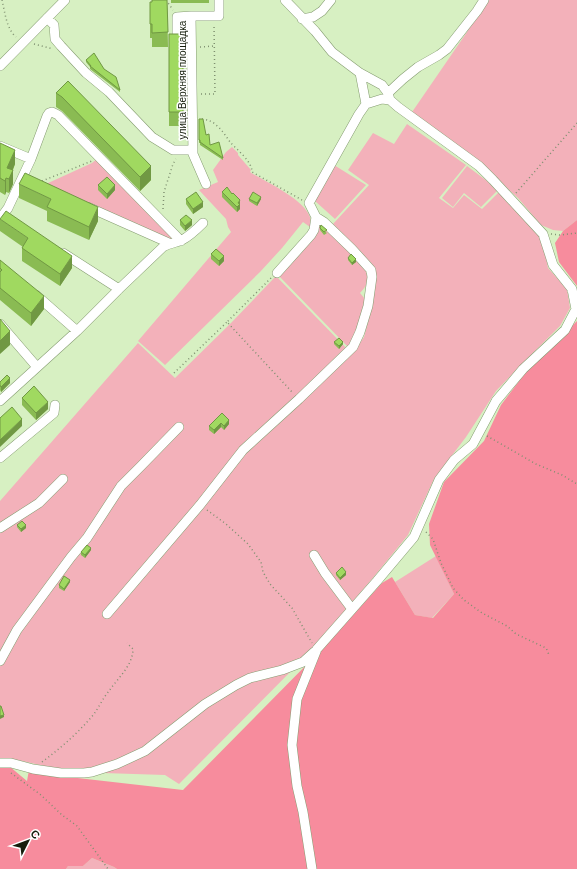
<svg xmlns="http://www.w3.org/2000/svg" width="577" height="869" font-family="Arial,sans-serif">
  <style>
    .green { fill: #f3b1ba }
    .forest { fill: #f78c9d }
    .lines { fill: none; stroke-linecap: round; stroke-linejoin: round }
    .minor-casing { stroke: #859c71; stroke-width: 10 }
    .path { stroke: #7f9070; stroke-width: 1.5; stroke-dasharray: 1 3; stroke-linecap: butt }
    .minor { stroke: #fff; stroke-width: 9 }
    .wall { fill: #8abb53 }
    .shaded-wall { fill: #709843 }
    .building { fill: #a0d960; stroke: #709843 }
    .labels { text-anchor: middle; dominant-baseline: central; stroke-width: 3; stroke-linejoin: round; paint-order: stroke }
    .street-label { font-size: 10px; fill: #151d0c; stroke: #fff }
  </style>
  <rect width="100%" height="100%" fill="#d7f0c2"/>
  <path class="green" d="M487,0H577V220L563,231L553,230L541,225L518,198L484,167L410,115L465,35Z
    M407,124L466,165L439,198L453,208L464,195L482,209L499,192L542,235L548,268L567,289L570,308L560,326L525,361L496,391L466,437L434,479L408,535L372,579L305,657L179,784L165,775L72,772L22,761L0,758V501L138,343L175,378L231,323L276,276L352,354L364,337L372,306L374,271L333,224L369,185L348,170L373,133L394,144Z
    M232,147L238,153V155L251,170L250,172L253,174C269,183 304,200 310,217C311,220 310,224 310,227L303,222L282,248L260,272L165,365L138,341L231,232L228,227L226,219L199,190L218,182L213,170L226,152Z
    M97,159L172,236L173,241L46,184L92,163Z
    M334,165L366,185L335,219L315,201Z
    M467,166L487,181L497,191L481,207L464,193L453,207L442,198Z
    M322,223L364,266C369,278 369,284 360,293L365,299L358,330L349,348L278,275Z
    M436,556L454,594L432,618L415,615L395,582Z
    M92,858L114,867L117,869H66L68,866H83Z"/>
  <path class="forest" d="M577,220V286L559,262L555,243L563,231Z
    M577,321V869H117L114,867L92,858L83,866H68L66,869H0V765L9,766L27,781L29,770L60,776L183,790L323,648L382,583L392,577L415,615L433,618L454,594L430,545L429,524L444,482L484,441L501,405L526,372Z"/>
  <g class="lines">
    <defs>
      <path id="minor" d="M285,0L315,31L332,52L360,73L382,85L388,93L390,100L398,107L479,166L493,180L543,234L553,265L572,289L576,309L565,330L523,369L496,401L473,444L454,460L439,480L414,537L377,581L317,649L297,699L292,745L297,786L303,812L312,869
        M191,16L177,17V36H191
        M47,18L54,25L55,39L61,46L86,73L109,92L152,137L173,150H193
        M302,19L313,17L322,11L331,0
        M0,66L65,0
        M388,93L403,79L418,67L439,55L447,49L477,11L484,0
        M366,104L382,99L390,100
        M0,146L31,159
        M206,184L193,154L191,16H219V0
        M88,207L169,243
        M0,219L8,208L31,159L47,116L49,113L52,112L58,115L181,241
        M63,253L119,289
        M277,273L311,235L314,230L316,217L309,203L359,114L366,104L360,73
        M36,295L77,331
        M0,324L37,367
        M0,401L77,331L119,289L163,247C169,243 176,243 182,240C190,236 197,229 203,223
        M0,458L54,413L55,405
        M0,528L39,503L63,479
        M314,555L325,573L352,609
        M107,614L200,505L243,450L299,399L353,347L360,332L368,306L372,277L371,270L352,249L324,222L316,217
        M0,661L17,630L71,557L87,538L121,486L141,466L179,427
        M0,763H11L33,769L61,773H84L92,772L117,764L145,751L205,704L236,685L250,678L282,670L303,662L314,652"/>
    </defs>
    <use href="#minor" class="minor-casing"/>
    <path class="path" d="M2,0C5,12 6,28 16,37
      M166,0L173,10
      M34,44L53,49
      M200,47L214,46
      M201,94H215L214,24
      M202,119C208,120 212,121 216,125C222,130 226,136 230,142C237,150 252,161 252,172L302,200
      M42,181L92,161
      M516,193L577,123
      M163,209L164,192L173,164L176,159
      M551,234L560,235L577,233
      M271,278L227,322L293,393
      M174,373L227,322
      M487,436L536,464L562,475L577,484
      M207,510L226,524L248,544L261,562L263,572L270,584L292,608L312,643
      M426,532L433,539L441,563L453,588L464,600L482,613L507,626L516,634L546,648L548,652L549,656
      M42,762C61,748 79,732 94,714C99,707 103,698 109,691C118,678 133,665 133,649L127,643
      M11,773L41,795L62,815L77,826L108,869"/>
    <use href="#minor" class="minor"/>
  </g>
  <path class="wall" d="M167,0L168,47H152V38H150V2Z
    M171,0H209V3H171Z
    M169,34H183V126H169Z
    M86,60L104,69L120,90V92L90,69V67L86,62Z
    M68,81L151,180L140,191L62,111L56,107V93Z
    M199,119L210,145L223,158V160L200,145V143H199Z
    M0,143L15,164L13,170V184L9,193L6,192L5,195L0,192Z
    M19,184L98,221L89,240L47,221V211L19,198Z
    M98,185L115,190L107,199L98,190Z
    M222,192L240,205V209L237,212L222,197Z
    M186,199L203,207L193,214L186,204Z
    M249,199H261L257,206L249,201Z
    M0,219L72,268L60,286L22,261V248L23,247L0,231Z
    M180,220L192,225L185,231L180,225Z
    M320,228L327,233L324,235L320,230Z
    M211,254L224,261L219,266L211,259Z
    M348,258L356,262L352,265L348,260Z
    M0,260L44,309L31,326L0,300Z
    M334,342L343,344L339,349L334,344Z
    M0,382L10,383L1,392L0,390Z
    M22,398L48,409L36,420L22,405Z
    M222,413L229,424L224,430L221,427L214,434L209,430V426Z
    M17,525L26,528L21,532L17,527Z
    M91,550L85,558L81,555V552Z
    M336,573L346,575L340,580L336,575Z
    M70,582L64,591L59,588V585Z"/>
  <path class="shaded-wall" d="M15,150V164L12,171L13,170V184L9,193V179L7,168Z
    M151,166V180L140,191V177Z
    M6,178V192L5,195V181Z
    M115,185V190L107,199V194Z
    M261,197V199L257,206V203Z
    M240,200V209L237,212V207L238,203Z
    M203,202V207L193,214V209Z
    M98,207V221L89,240V227Z
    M192,220V225L185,231V226Z
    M72,256V268L60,286V274Z
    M224,256V261L219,266V261Z
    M356,259V262L352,265V263Z
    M44,296V309L31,326V313Z
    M10,331V345L0,354V341Z
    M343,342V344L339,349V346Z
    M10,378V383L1,392V387Z
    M48,402V409L36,420V413Z
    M22,419V426L0,447V440Z
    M229,420V424L224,430V426Z
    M221,423V427L214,434V430Z
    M26,525V528L21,532V529Z
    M91,548V550L85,558V555Z
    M346,572V575L340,580V578Z
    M70,580V582L64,591V589Z
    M4,715V717L0,719V716Z"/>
  <path class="building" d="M152,0H167L168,32L152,33V24H150V2H152Z
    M169,34H183V112H169Z
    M94,53L104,69L116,77L120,90L90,66H91L86,60Z
    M68,81L151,166L140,177L62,97L56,93Z
    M199,119H203L206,135L209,134L210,145L219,142L223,158L200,142V140H199Z
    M0,143L15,150L7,168L13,170L9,179L6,178L5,181L0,178Z
    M25,173L98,207L89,227L47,207L51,199L19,184Z
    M107,177L115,185L107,194L98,185Z
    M227,187L232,194L233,193L240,200L238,203L240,204L237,207L222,192Z
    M196,192L203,202L193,209L186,199Z
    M253,192L261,197L257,203L249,199Z
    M6,211L72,256L60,274L22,248L28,238L0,219Z
    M186,215L192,220L185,226L180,220Z
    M321,225L327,230L324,232L320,228Z
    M216,249L224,256L219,261L211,254Z
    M351,254L356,259L352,263L348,258Z
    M0,260L44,296L31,313L0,288V272L2,270L0,268Z
    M0,319L10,331L0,341Z
    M339,338L343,342L339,346L334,342Z
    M7,375L10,378L1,387L0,385V382Z
    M34,386L48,402L36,413L22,398Z
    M12,407L22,419L0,440V418Z
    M222,413L229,420L224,426L221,423L214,430L209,426Z
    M22,521L26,525L21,529L17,525Z
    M87,545L91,548L85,555L81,552Z
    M342,567L346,572L340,578L336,573Z
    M64,576L70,580L64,589L59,585Z
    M0,706H1L4,715L0,716Z"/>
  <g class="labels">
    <g class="street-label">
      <text transform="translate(182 80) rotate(-90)">улица Верхняя площадка</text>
    </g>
  </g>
  <g transform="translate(28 841) rotate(48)" stroke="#ffffff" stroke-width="3" paint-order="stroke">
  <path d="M0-3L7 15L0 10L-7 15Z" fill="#151d0c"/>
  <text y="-6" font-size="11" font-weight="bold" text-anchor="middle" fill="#151d0c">С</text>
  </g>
</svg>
